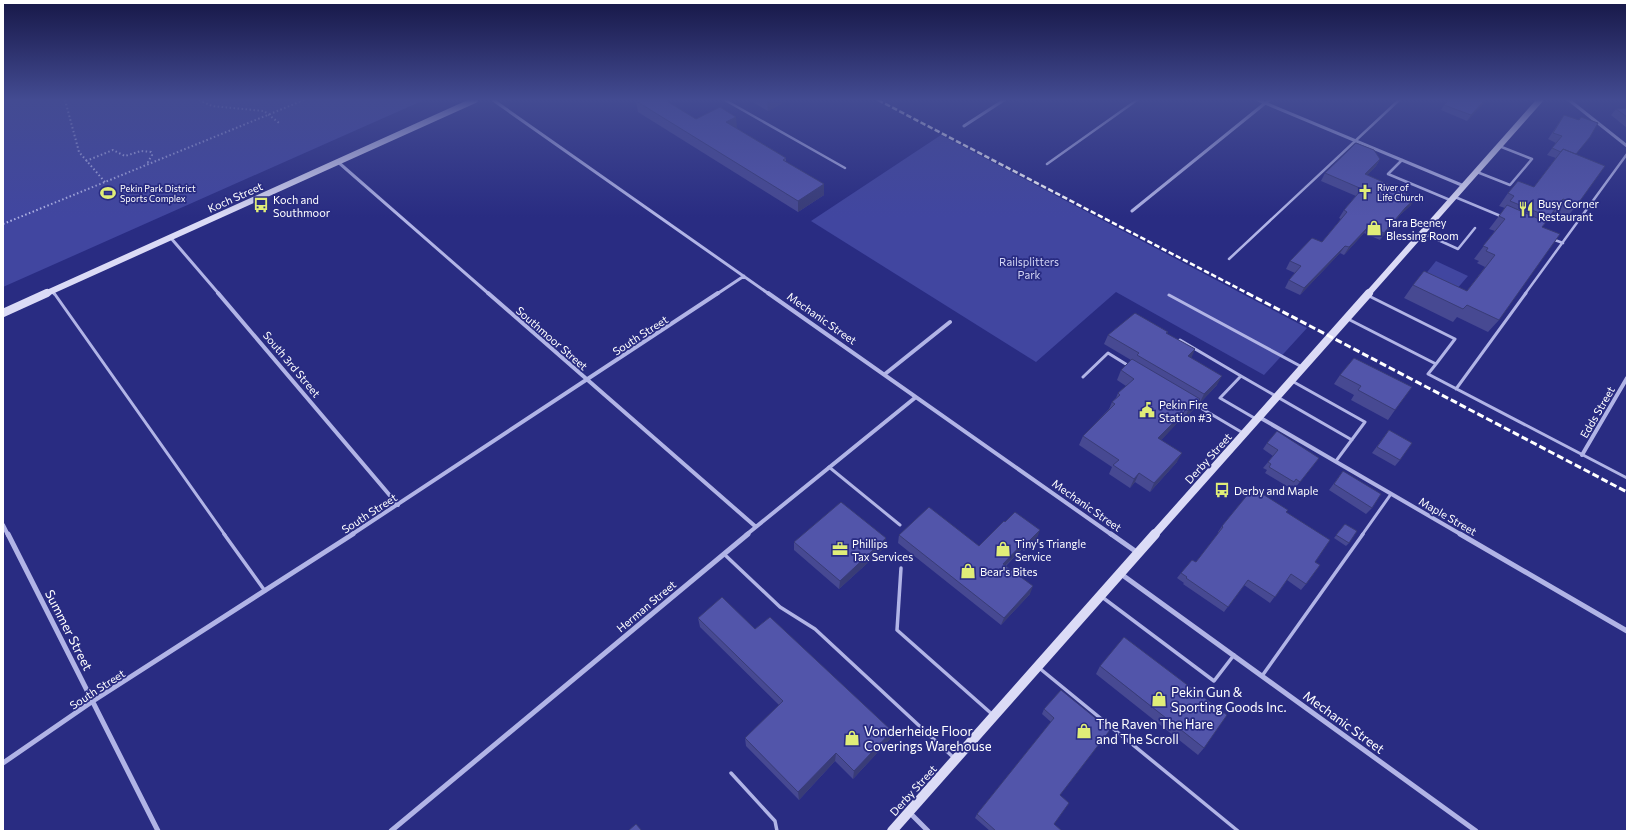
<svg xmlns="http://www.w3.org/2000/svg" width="1630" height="834" font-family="Commissioner,sans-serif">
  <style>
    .green { fill: #4146a0 }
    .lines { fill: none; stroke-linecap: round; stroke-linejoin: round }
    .path { stroke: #b1b4e6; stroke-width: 2; stroke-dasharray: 1.5 2.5; stroke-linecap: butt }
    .lane-far2 { stroke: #b1b4e6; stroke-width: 2.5 }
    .lane-far1 { stroke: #b1b4e6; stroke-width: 3 }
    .lane { stroke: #b1b4e6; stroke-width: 3.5 }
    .street-far2 { stroke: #b1b4e6; stroke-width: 3 }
    .street-far1 { stroke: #b1b4e6; stroke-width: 4 }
    .street { stroke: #b1b4e6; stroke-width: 5 }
    .secondary-far2 { stroke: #dbdbf6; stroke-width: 6 }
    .secondary-far1 { stroke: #dbdbf6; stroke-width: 8 }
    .secondary { stroke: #dbdbf6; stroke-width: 10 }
    .rail-far1 { stroke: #fff; stroke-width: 2.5; stroke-dasharray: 5.5 2.5; stroke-linecap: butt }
    .rail { stroke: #fff; stroke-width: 3; stroke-dasharray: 7 3; stroke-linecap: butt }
    .wall { fill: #474992 }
    .shaded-wall { fill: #393c77 }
    .building { fill: #5255aa; stroke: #393c77 }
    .labels { text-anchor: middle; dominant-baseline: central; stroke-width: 3.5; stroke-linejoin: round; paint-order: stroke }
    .far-poi-label { font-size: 9px; fill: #fff; stroke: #292c82; text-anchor: start }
    .street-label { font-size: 11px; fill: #fff; stroke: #292c82 }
    .poi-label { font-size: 11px; fill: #fff; stroke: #292c82; text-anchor: start }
    .park-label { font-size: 11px; fill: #d4d6f5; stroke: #292c82 }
    .near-street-label { font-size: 13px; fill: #fff; stroke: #292c82 }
    .near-poi-label { font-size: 13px; fill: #fff; stroke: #292c82; text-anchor: start }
  </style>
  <rect width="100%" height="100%" fill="#292c82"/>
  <path class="green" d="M3,100H424L3,287Z
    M941,135L1307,328L1264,375L1116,292L1036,362L811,221Z
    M1436,261L1468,276L1455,291L1424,276Z"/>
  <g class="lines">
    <path class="path" d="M65,100L79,152L105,182
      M199,100L212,106L264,111L279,123
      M86,161L113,150L125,156L141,151L151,152L152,155L148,162L150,164
      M3,224L304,100"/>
    <path class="lane-far2" d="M725,100L845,168
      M1402,160L1388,174L1450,200
      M1047,164L1137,100
      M1477,172L1510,185L1532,159L1499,146
      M1455,197L1503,217
      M1423,233L1458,249L1475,228
      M1552,239L1563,243
      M1229,259L1399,100
      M52,291L54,294
      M1525,294L1627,154"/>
    <path class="lane-far1" d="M54,293L225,535
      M1169,295L1302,367
      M1348,319L1436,364L1455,339L1367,295
      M1180,340L1241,376
      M1436,364L1428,374L1627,478
      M1083,377L1108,353L1129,366
      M1292,381L1365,422L1336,461
      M1456,389L1526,293
      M1194,404L1243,433
      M1256,419L1220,398L1241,376L1352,440
      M829,467L900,525
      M1362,535L1391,494"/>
    <path class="lane" d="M224,534L265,591
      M724,554L780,607L815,629L954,758
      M901,568L897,630L993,715
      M1102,597L1214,681L1234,655
      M1038,667L1238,831
      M1262,676L1363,534
      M731,773L775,821L777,831"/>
    <path class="street-far2" d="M493,100L769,294
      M1258,100L1464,186
      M1569,100L1627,146
      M964,126L1004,100
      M338,162L489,294
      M1132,211L1269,100
      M170,237L219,294
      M717,294L744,276"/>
    <path class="street-far1" d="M218,293L398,505
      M488,293L756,527
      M768,293L1112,535
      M885,374L950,322
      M1259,417L1462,535
      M1582,455L1627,378
      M3,525L8,535
      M351,535L718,293
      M746,535L916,397"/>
    <path class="street" d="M8,534L158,831
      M1111,534L1138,553
      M1460,534L1627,631
      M1121,574L1476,831
      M3,763L93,701L353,534
      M910,813L928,831
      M391,831L748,534"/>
    <path class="secondary-far2" d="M45,294L475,100
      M1368,294L1540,100"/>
    <path class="secondary-far1" d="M3,313L47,293
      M1154,535L1369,293"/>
    <path class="secondary" d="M892,831L1155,534"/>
    <path class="rail-far1" d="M878,100L1249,294"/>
    <path class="rail" d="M1247,293L1627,492"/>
  </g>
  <path class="wall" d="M749,100H788L768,111Z
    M1487,100L1467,121L1441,110L1444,105Z
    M636,101L696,119L737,127L736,128L786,158V162L824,184V195L798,212L638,112Z
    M1627,108V128L1611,115L1616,109Z
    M1564,115L1576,154L1577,205L1567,217L1553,212L1546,222L1542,227L1499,320L1488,332L1457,317L1453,322L1404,298L1413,285L1467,291L1485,267L1477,263L1479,261L1474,259L1495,231L1489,229L1505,208L1499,206L1508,193L1534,187L1556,158L1547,155L1556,143L1548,139Z
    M1380,159L1376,166L1367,175L1398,190L1411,205L1400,215L1380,240L1364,233L1344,255L1340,253L1300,295L1285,288L1289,280L1295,273L1286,269L1290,261L1322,242L1341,219L1339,218L1344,210L1356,196L1321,181L1325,173Z
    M1167,334L1217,385L1199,404L1198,403L1195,408L1183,420L1181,419L1179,421L1161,440L1177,462L1150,492L1135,482L1130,488L1109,474L1112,467L1079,445L1083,436L1109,409L1112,402L1116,398L1118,393L1126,386L1117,380L1121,370L1131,360L1104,344L1108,335Z
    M1354,358L1395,410L1388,420L1351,400L1354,395L1334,384L1340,375Z
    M1389,430L1400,460L1395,466L1372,453Z
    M1267,443L1319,458L1295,488L1292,485L1290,488L1265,473L1267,470L1263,468L1273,456L1263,449Z
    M1343,471L1372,508L1366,514L1329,490Z
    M1286,512L1315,562L1306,584L1301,590L1287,580L1270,603L1244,585L1224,612L1183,584L1184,583L1177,578L1181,573L1196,562L1219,533L1218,532L1222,526Z
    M1345,524L1349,543L1346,546L1334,538Z
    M899,535L979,546L1037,538L1024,551L1022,549L1006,566L1030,594L1001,625L898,543Z
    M794,542L885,547L839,589L794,550Z
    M698,618L755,629L890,739L853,779L835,761L799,800L746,746L745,738L779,705L700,627Z
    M1100,666L1204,748L1198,755L1096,674Z
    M1061,690L1060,795L1054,824L1062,831H990L975,818L977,814L1051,722L1042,714L1044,709Z"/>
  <path class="shaded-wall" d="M769,100H788L768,111L767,101Z
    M1485,100H1487L1467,121L1471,115Z
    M736,117L737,127L727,133L726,122Z
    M1380,159L1376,166L1361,182L1365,174Z
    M824,184V195L798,212V201Z
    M1416,198L1411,205L1400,215L1380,240L1384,233L1405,208Z
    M1369,226L1364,233L1344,255L1349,247Z
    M1345,246L1340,253L1300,295L1304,288Z
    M1195,349L1191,359L1188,356Z
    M1222,376L1217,385L1199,404L1204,394Z
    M1200,399L1195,408L1183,420L1188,411Z
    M1186,409L1181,419L1154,448L1158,438Z
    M1182,453L1177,462L1150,492L1154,483Z
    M1139,473L1135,482L1130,488L1134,479Z
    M1040,530L1037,538L1024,551L1027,543Z
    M886,538L885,547L839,589L840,581Z
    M1025,541L1022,549L1000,571L1003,564Z
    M1033,586L1030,594L1001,625L1004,618Z
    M892,731L890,739L853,779L854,771Z
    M836,753L835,761L799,800L798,792Z"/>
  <path class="building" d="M637,100H665L696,119L720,107L736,117L726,122L786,158L783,160L824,184L798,201L636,101Z
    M1449,100H1485L1471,115L1444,105Z
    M1627,108V117L1616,109Z
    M1564,115L1579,120L1581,117L1598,123L1590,137L1576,154L1563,149L1561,152L1552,148L1562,136L1553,133Z
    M1356,143L1374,150L1380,159L1365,174L1399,189L1398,190L1416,198L1405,208L1384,233L1369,226L1349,247L1345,246L1304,288L1289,280L1301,266L1290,261L1312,238L1322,242L1347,212L1344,210L1362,189L1325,173Z
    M1563,149L1605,166L1577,205L1563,199L1549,217L1510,201L1514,196L1508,193L1518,181L1534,187Z
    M1507,205L1546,222L1542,227L1560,234L1499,320L1467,305L1463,309L1413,285L1424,271L1467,291L1495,255L1486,251L1488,248L1483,246L1505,219L1499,216Z
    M1135,313L1168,332L1166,333L1195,349L1188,356L1222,376L1204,394L1137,355L1139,353L1108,335Z
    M1354,358L1412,387L1395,410L1358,390L1361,386L1340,375Z
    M1132,359L1200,399L1188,411L1186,409L1184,412L1158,438L1182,453L1154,483L1139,473L1134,479L1113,465L1119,460L1083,436L1115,404L1112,402L1120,395L1118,393L1134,379L1121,370Z
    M1389,430L1412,443L1400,460L1377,447Z
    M1277,431L1319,458L1300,482L1296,479L1294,482L1269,467L1271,464L1268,462L1278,450L1267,443Z
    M1343,471L1381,494L1372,508L1334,484Z
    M1253,488L1288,510L1286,512L1330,540L1315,562L1320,565L1306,584L1291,574L1275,597L1248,580L1228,607L1186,578L1187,577L1181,573L1192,560L1196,562L1223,527L1222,526Z
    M841,502L886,538L840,581L794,542Z
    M929,507L979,546L1004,521L1005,522L1015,512L1040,530L1027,543L1025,541L1003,564L1033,586L1004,618L899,535Z
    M1345,524L1357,531L1349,543L1336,535Z
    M722,597L755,629L770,617L892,731L854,771L836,753L798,792L745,738L783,701L698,618Z
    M1124,637L1227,715L1204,748L1100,666Z
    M1061,690L1110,730L1060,795L1069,803L1054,824L1062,831H996L977,814L1054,718L1044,709Z
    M636,824L642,831H628Z"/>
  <linearGradient id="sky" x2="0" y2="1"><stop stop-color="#171848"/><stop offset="0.46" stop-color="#434b92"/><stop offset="1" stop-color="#434b92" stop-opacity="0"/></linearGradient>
  <rect width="1630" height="217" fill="url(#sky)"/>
  <defs>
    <symbol id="church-bare" viewBox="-9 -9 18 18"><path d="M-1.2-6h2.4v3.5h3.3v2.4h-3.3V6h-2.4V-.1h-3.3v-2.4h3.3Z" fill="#e0ed78" stroke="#292c82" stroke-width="2.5" paint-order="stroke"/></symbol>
    <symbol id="stadium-bare" viewBox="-9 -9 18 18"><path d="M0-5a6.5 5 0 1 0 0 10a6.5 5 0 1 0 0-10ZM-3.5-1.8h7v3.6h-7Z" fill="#e0ed78" stroke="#292c82" stroke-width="2.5" paint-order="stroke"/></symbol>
    <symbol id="bus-bare" viewBox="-9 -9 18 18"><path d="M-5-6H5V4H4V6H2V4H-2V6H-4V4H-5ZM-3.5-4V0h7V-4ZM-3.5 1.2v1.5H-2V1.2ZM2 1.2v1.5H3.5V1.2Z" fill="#e0ed78" stroke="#292c82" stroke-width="2.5" paint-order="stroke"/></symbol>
    <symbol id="restaurant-bare" viewBox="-9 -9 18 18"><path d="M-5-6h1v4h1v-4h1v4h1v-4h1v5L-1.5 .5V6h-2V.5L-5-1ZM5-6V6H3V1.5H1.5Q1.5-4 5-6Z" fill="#e0ed78" stroke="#292c82" stroke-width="2.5" paint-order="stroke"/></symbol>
    <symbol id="shop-bare" viewBox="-9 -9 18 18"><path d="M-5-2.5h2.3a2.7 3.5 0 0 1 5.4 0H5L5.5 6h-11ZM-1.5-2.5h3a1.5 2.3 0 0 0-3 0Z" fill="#e0ed78" stroke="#292c82" stroke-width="2.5" paint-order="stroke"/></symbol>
    <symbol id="civic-bare" viewBox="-9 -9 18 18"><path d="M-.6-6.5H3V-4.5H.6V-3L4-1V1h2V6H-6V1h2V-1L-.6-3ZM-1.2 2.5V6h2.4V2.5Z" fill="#e0ed78" stroke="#292c82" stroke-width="2.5" paint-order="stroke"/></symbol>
    <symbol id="office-bare" viewBox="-9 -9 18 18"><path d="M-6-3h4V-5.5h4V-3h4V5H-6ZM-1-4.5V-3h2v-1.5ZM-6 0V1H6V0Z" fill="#e0ed78" stroke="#292c82" stroke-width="2.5" paint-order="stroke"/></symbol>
  </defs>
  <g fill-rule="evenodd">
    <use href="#church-bare" x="1354" y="181" width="22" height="22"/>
    <use href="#stadium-bare" x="97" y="182" width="22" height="22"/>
    <use href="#bus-bare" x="250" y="194" width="22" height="22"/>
    <use href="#restaurant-bare" x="1515" y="198" width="22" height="22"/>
    <use href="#shop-bare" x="1363" y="217" width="22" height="22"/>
    <use href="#civic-bare" x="1136" y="399" width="22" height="22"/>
    <use href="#bus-bare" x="1211" y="479" width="22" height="22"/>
    <use href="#office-bare" x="829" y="538" width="22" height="22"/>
    <use href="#shop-bare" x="992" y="538" width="22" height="22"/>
    <use href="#shop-bare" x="957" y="560" width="22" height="22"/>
    <use href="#shop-bare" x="1148" y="688" width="22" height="22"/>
    <use href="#shop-bare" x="1073" y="720" width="22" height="22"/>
    <use href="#shop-bare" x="841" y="727" width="22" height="22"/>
  </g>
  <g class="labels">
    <g class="far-poi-label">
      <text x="1377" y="187">River of<tspan x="1377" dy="10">Life Church</tspan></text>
      <text x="120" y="188">Pekin Park District<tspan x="120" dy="10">Sports Complex</tspan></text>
    </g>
    <g class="street-label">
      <text transform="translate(235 197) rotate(-24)">Koch Street</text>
      <text transform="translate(822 318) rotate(35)">Mechanic Street</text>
      <text transform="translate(640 335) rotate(-33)">South Street</text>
      <text transform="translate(552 338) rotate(41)">Southmoor Street</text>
      <text transform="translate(292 364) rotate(50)">South 3rd Street</text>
      <text transform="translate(1597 412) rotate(-60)">Edds Street</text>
      <text transform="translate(1208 458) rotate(-48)">Derby Street</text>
      <text transform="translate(1087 505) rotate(35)">Mechanic Street</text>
      <text transform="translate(369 513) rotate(-33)">South Street</text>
      <text transform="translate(1448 516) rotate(30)">Maple Street</text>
      <text transform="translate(646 606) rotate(-40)">Herman Street</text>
      <text transform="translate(97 689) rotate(-33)">South Street</text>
      <text transform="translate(913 790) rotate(-48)">Derby Street</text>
    </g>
    <g class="poi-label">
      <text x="273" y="199">Koch and<tspan x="273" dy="13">Southmoor</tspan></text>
      <text x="1538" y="203">Busy Corner<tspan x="1538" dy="13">Restaurant</tspan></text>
      <text x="1386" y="222">Tara Beeney<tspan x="1386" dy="13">Blessing Room</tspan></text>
      <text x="1159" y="404">Pekin Fire<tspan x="1159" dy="13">Station #3</tspan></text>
      <text x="1234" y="490">Derby and Maple</text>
      <text x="852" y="543">Phillips<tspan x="852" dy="13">Tax Services</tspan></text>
      <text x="1015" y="543">Tiny's Triangle<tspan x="1015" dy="13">Service</tspan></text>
      <text x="980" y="571">Bear's Bites</text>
    </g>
    <g class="park-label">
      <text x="1029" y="261">Railsplitters<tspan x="1029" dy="13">Park</tspan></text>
    </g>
    <g class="near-street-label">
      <text transform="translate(69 630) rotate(63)">Summer Street</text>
      <text transform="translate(1344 722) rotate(36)">Mechanic Street</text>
    </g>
    <g class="near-poi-label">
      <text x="1171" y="692">Pekin Gun &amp;<tspan x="1171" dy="15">Sporting Goods Inc.</tspan></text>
      <text x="1096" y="724">The Raven The Hare<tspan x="1096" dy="15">and The Scroll</tspan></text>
      <text x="864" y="731">Vonderheide Floor<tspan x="864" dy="15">Coverings Warehouse</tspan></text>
    </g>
  </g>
  <rect width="1630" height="834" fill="none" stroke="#ffffff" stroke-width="8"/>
</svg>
